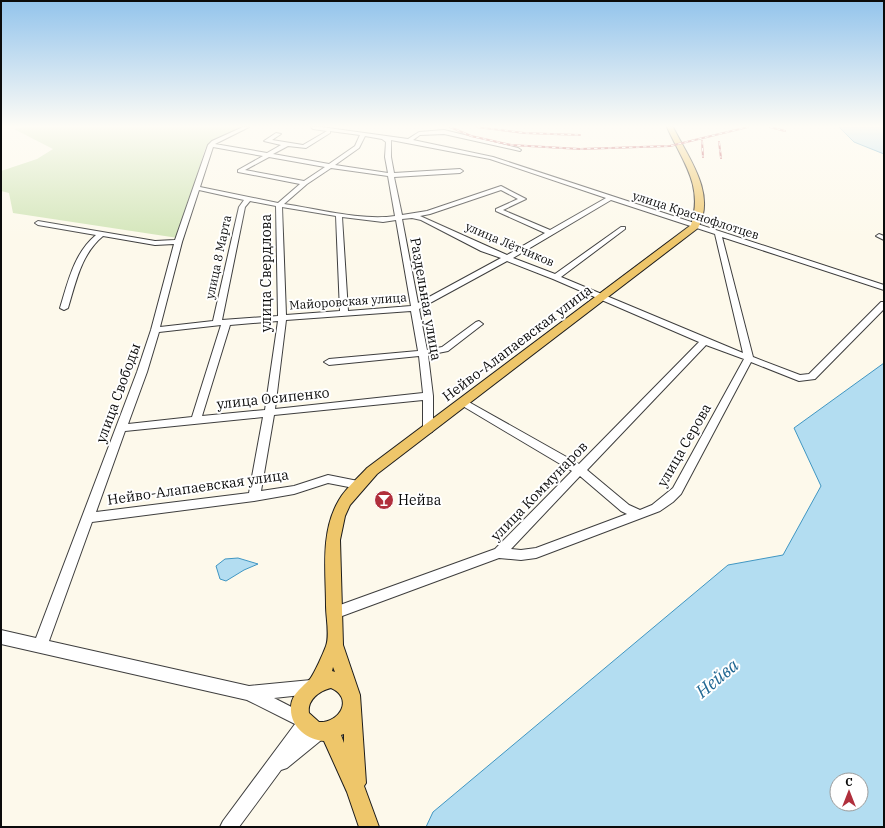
<svg xmlns="http://www.w3.org/2000/svg" width="885" height="828" font-family="'IBM Plex Serif',serif">
  <style>
    .green { fill: #d2e5b8 }
    .water { fill: #b3ddf1; stroke: #4096c2; fill-rule: evenodd }
    .lines { fill: none; stroke-linecap: round; stroke-linejoin: round }
    .minor-casing { stroke: #3e3e3e; stroke-width: 2 }
    .major-casing { stroke: #1c1c1c; stroke-width: 2 }
    .minor { fill: #fff; fill-rule: evenodd }
    .major { fill: #eec66a; fill-rule: evenodd }
    .rail-casing { stroke: #b02f3c; stroke-width: 2 }
    .rail { stroke: #fff; stroke-width: 1; stroke-dasharray: 3.5; stroke-linecap: butt }
    .labels { text-anchor: middle; dominant-baseline: central; stroke-width: 4; stroke-linejoin: round; paint-order: stroke }
    .far-street-label { font-size: 12px; fill: #0b0b0b; stroke: #fff }
    .street-label { font-size: 14px; fill: #0b0b0b; stroke: #fff }
    .poi-label { font-size: 14px; fill: #0b0b0b; stroke: #fff; text-anchor: start }
    .near-water-label { font-size: 18px; font-style: italic; fill: #1f6692; stroke: #fff }
  </style>
  <rect width="100%" height="100%" fill="#fdf9eb"/>
  <path class="green" d="M22,127H243L210,142L205,149L178,238L13,213L9,193L1,191V171L37,159L53,149L14,129Z"/>
  <path class="water" d="M839,127H884V154L854,142Z
    M884,363V827H426L433,812L728,565L783,555L821,486L794,428ZM837,780H861V804H837Z
    M238,558L258,564L244,570L226,581L220,579L216,566L225,559Z"/>
  <g class="lines">
    <defs>
      <path id="minor" d="M243,127H249L215,144L267,153L281,145L264,141L276,133L281,134L272,140L303,145L327,131L313,129L311,127H321L408,139L419,132L444,130L518,148L521,150L520,151L444,134L420,135L413,140L493,157L884,285V290L722,237L753,357L800,375L809,374L881,302H884V309L815,379L799,381L751,362L681,494L673,502L660,511L536,558L521,560L499,558L334,619L329,617L327,613L329,609L495,549L572,471L461,405L459,403L461,401H467L579,464L699,342L553,279L507,261L419,309L427,350L442,347L476,322L479,321L483,324L448,351L428,355L433,396V429L432,432L428,433L423,429V400L274,415L261,491L294,486L328,475L363,482L365,485L363,488L359,489L328,483L294,494L254,501L92,522L49,641L249,686L311,680L316,682L318,687L316,692L311,694L274,698L307,715L313,723L308,731L320,724L325,727L328,732L325,737L287,768L281,770L239,827H220L223,821L295,724L247,700L1,644V630L36,638L137,372L151,330L174,244L155,245L103,236C81,254 76,282 68,308L64,310L60,308C68,282 74,253 96,235L38,225L35,223L38,221L155,241L175,240L208,145L212,141ZM330,131L360,135L355,146L329,164L273,154L288,146L306,148L330,133ZM365,136L382,139L386,142L385,157L388,173L335,165L359,148ZM391,140L490,159L606,198L550,230L503,210L526,199L501,186L427,211L402,215L394,177L460,173L463,171L460,169L394,173L391,157ZM213,147L263,156L238,170V172L300,184L278,203L200,187ZM269,157L325,167L304,181L245,170ZM331,168L388,176L395,216C362,221 318,209 284,204L307,184ZM199,190L244,200L239,207L213,321L160,327L182,242ZM501,190L518,199L496,209V211L545,233L507,255L420,216L430,214ZM611,200L715,234L743,353L561,277L625,229V227H621L555,274L513,258ZM250,201L276,206L278,316L222,320L245,207ZM282,207L336,216L340,311L286,315ZM342,217L383,222L396,220L411,306L348,311ZM412,218L421,220L481,251L501,258L418,303L402,219ZM411,311L418,351L329,359L324,362L329,365L419,356L423,393L275,409L286,320ZM278,321L265,410L202,416L230,325ZM221,325L192,417L128,424L147,372L159,332ZM706,345L744,359L673,488L652,505L640,510L629,505L587,470ZM263,417L249,493L96,512L125,431ZM580,476L621,511L627,514L536,548L521,550L511,549Z
        M879,234L884,236V240L876,236Z"/>
      <path id="major" d="M667,127H673C687,156 717,193 698,228L377,474L350,505L345,516L340,540L343,645L360,695L366,783L364,786L379,827H359L347,792L324,741C308,740 290,727 291,708C291,694 302,688 310,679C315,672 323,654 326,646C330,635 326,618 326,606C326,571 320,532 339,500C346,488 358,478 367,468L691,225C704,185 682,161 667,127ZM333,667L335,672L332,671ZM331,688C354,698 340,723 319,722L309,713C307,700 319,691 331,688ZM344,734V743L341,735Z"/>
    </defs>
    <use href="#minor" class="minor-casing"/>
    <use href="#major" class="major-casing"/>
    <use href="#minor" class="minor"/>
    <use href="#major" class="major"/>
    <defs>
      <path id="rail" d="M450,127L471,136L511,145L580,149L670,146L748,127
        M477,127L524,133L580,135
        M770,127L785,131
        M702,141L703,157
        M719,142L721,158"/>
    </defs>
    <use href="#rail" class="rail-casing"/>
    <use href="#rail" class="rail"/>
  </g>
  <linearGradient id="sky" x2="0" y2="1"><stop stop-color="#93c4ec"/><stop offset="0.52" stop-color="#fefcf6"/><stop offset="1" stop-color="#fefcf6" stop-opacity="0"/></linearGradient>
  <rect width="885" height="243" fill="url(#sky)"/>
  <defs>
    <symbol id="bar-disc" viewBox="-11 -11 22 22"><circle r="9.5" fill="#b02f3c" stroke="#fff"/><path d="M-6-5H6L.8 .8V4.5H3.5V6h-7V4.5H-.8V.8Z" fill="#fff"/></symbol>
  </defs>
  <g fill-rule="evenodd">
    <use href="#bar-disc" x="373" y="489" width="22" height="22"/>
  </g>
  <g class="labels">
    <g class="far-street-label">
      <text transform="translate(696 215) rotate(18)">улица Краснофлотцев</text>
      <text transform="translate(510 244) rotate(23)">улица Лётчиков</text>
      <text transform="translate(218 257) rotate(-78)">улица 8 Марта</text>
      <text transform="translate(348 301) rotate(-4)">Майоровская улица</text>
    </g>
    <g class="street-label">
      <text transform="translate(266 273) rotate(-90)">улица Свердлова</text>
      <text transform="translate(426 299) rotate(80)">Раздельная улица</text>
      <text transform="translate(517 343) rotate(-37)">Нейво-Алапаевская улица</text>
      <text transform="translate(118 393) rotate(-70)">улица Свободы</text>
      <text transform="translate(273 398) rotate(-6)">улица Осипенко</text>
      <text transform="translate(684 445) rotate(-60)">улица Серова</text>
      <text transform="translate(198 487) rotate(-8)">Нейво-Алапаевская улица</text>
      <text transform="translate(539 491) rotate(-46)">улица Коммунаров</text>
    </g>
    <g class="poi-label">
      <text x="398" y="500">Нейва</text>
    </g>
    <g class="near-water-label">
      <text transform="translate(717 678) rotate(-40)">Нейва</text>
    </g>
  </g>
  <rect width="885" height="828" fill="none" stroke="#0b0b0b" stroke-width="4"/>
  <g transform="translate(849 792)"><circle r="19" fill="#ffffff" stroke="#9d9d9d"/>
  <path d="M0-3L7 15L0 10L-7 15Z" fill="#b02f3c"/>
  <text y="-6" font-size="11" font-weight="bold" text-anchor="middle" fill="#0b0b0b">С</text>
  </g>
</svg>
